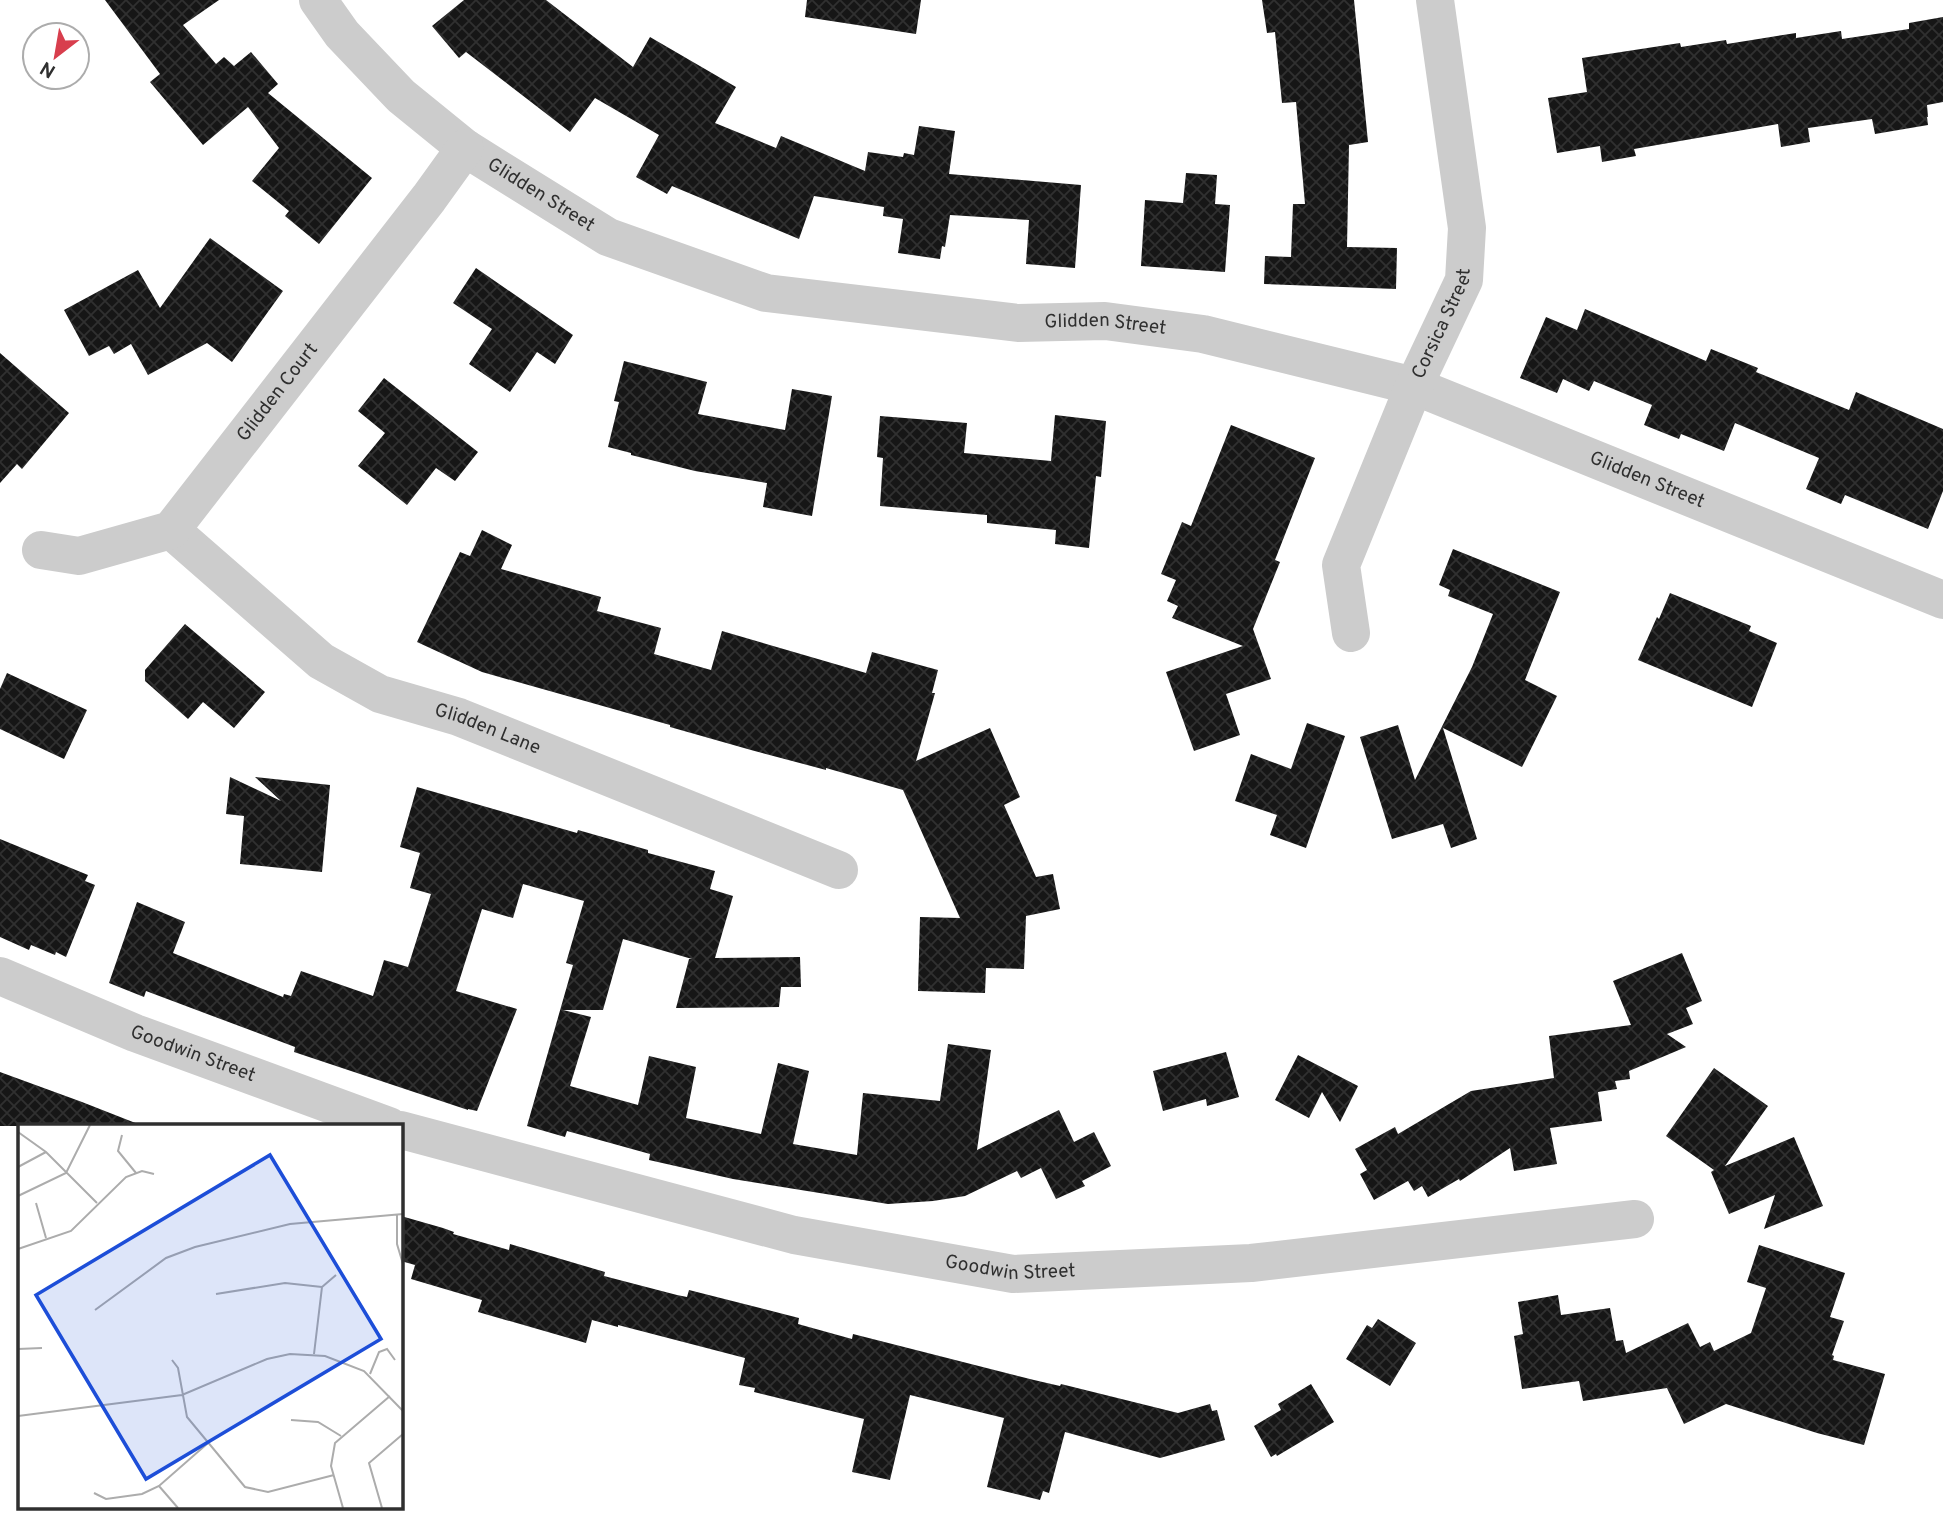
<svg xmlns="http://www.w3.org/2000/svg" width="1943" height="1527" font-family="Overpass,sans-serif">
  <style>
    .building { fill: url(#building-cross-hatch) }
    .lines { fill: none; stroke-linecap: round; stroke-linejoin: round }
    .street { stroke: #ccc; stroke-width: 38 }
    .labels { text-anchor: middle; dominant-baseline: central; stroke-width: 7; stroke-linejoin: round; paint-order: stroke }
    .street-label { font-size: 19px; fill: #2f2f2f; stroke: #fff }
    .inset-road { fill: none; stroke: #acacac; stroke-width: 2 }
    .view { fill: #1d4ed8; fill-opacity: 0.15; stroke: #1d4ed8; stroke-width: 3.5 }
    .inset-edge { fill: none; stroke: #2f2f2f; stroke-width: 3.5 }
  </style>
  <defs>
    <pattern id="building-cross-hatch" width="8" height="8" patternUnits="userSpaceOnUse" patternTransform="scale(1.75)"><rect width="8" height="8" fill="#161616"/><path d="M0 0l8 8M0 8l8-8" fill="none" stroke="#303030"/></pattern>
  </defs>
  <rect width="100%" height="100%" fill="#fff"/>
  <path class="building" d="M105,0H219L183,25L216,64L224,57L234,66L251,52L278,84L268,93L372,178L319,244L285,216L289,211L252,181L279,148L248,107L203,145L150,82L160,74Z
    M464,0H546L633,67L650,37L736,87L715,123L776,148L781,136L865,171L868,152L903,157L904,153L914,155L919,126L955,131L949,174L1081,185L1075,268L1026,264L1029,220L950,215L945,247L942,246L940,259L898,253L903,219L883,216L884,207L814,196L799,239L672,186L667,194L636,177L659,135L595,98L570,132L466,52L459,58L432,26Z
    M807,0H921L916,34L805,17Z
    M1262,0H1354L1368,142L1349,145L1347,247L1397,248L1396,289L1264,284L1265,256L1291,257L1293,204H1305L1296,102L1282,103L1275,32L1267,33Z
    M1943,17V102L1927,105L1928,117H1927L1928,125L1875,134L1872,119L1808,128L1810,142L1781,147L1778,124L1634,149L1636,156L1602,162L1600,146L1557,153L1548,98L1587,92L1582,58L1680,43L1681,47L1726,40L1727,44L1796,33V38L1841,31L1842,39L1909,29V23Z
    M1186,173L1217,175L1215,204L1230,205L1225,272L1141,266L1145,200L1183,203Z
    M210,238L283,291L232,362L207,343L148,375L131,344L114,354L109,346L89,356L64,310L138,270L160,308Z
    M476,268L573,335L555,364L537,352L510,392L469,364L492,329L453,303Z
    M1585,309L1706,361L1711,349L1758,368L1756,372L1849,410L1856,392L1943,429V491L1928,529L1845,495L1841,504L1806,489L1819,458L1735,423L1724,451L1681,434L1679,439L1644,425L1652,405L1594,381L1589,391L1563,379L1557,393L1520,378L1546,317L1577,330Z
    M0,353L69,413L22,469L17,464L0,483Z
    M624,361L707,382L698,414L785,430L792,389L832,396L812,516L763,507L767,483L695,471L631,455V453L608,447L619,402L614,401Z
    M384,378L478,452L455,481L436,468L407,505L358,466L385,433L358,411Z
    M1055,415L1106,421L1101,477L1096,476L1089,548L1055,544L1056,530L987,523V515L880,506L883,458L877,457L880,416L967,423L964,453L1051,461Z
    M1231,425L1315,458L1275,560L1280,562L1253,629L1271,679L1226,694L1240,735L1194,751L1166,672L1243,646L1172,618L1178,606L1167,601L1176,580L1161,574L1182,522L1191,526Z
    M482,530L512,545L501,569L601,597L597,611L661,628L654,654L711,670L722,631L866,673L872,652L938,670L932,693H935L916,761L990,728L1020,797L1004,805L1036,877L1053,874L1060,909L1026,916L1024,969L986,968L985,993L918,991L920,917L960,918L903,790L826,768V770L751,750L670,727V725L482,672L417,642L460,552L470,556Z
    M1453,549L1560,592L1525,680L1557,696L1522,767L1443,728L1477,839L1451,848L1443,824L1392,839L1360,737L1398,725L1415,780L1472,667L1493,614L1448,596L1450,590L1439,585Z
    M1670,593L1751,626L1749,631L1777,643L1752,707L1638,660L1657,617L1659,619Z
    M185,624L265,692L234,728L203,702L188,719L145,681V670Z
    M7,673L87,710L64,759L0,729V689Z
    M1307,723L1345,736L1306,848L1270,835L1277,815L1235,801L1251,754L1291,769Z
    M230,777L281,801L255,777L330,785L322,872L240,864L244,816L226,814Z
    M417,787L577,833L578,830L648,850V853L715,871L710,889L733,896L715,958L800,957L801,987H781L779,1007L676,1008L689,959H692L623,939L603,1010H563L591,1017L570,1086L638,1105L649,1056L696,1067L686,1118L761,1134L778,1063L809,1071L793,1144L857,1155L863,1093L940,1101L948,1044L991,1050L977,1150L1059,1110L1074,1142L1094,1132L1111,1166L1082,1181L1085,1186L1056,1199L1041,1168L1021,1178L1017,1171L965,1196L933,1201L888,1204L733,1179L649,1160L650,1154L567,1131L565,1137L527,1126L573,965L566,963L584,901L523,884L513,918L482,909L456,991L517,1009L477,1111L468,1109V1110L294,1052L295,1047L146,991L144,997L109,983L137,902L185,922L173,953L283,997L284,994L291,996L301,971L373,996L384,960L408,967L431,894L410,888L420,853L400,847Z
    M0,839L88,875L85,881L95,885L66,957L56,952L55,955L31,945L29,950L0,937Z
    M1682,953L1702,1001L1686,1008L1693,1024L1667,1034L1686,1047L1629,1071L1630,1079L1615,1081L1617,1089L1598,1092L1602,1121L1550,1128L1557,1164L1514,1171L1510,1148L1460,1181L1459,1179L1428,1197L1422,1186L1414,1191L1408,1181L1374,1200L1360,1174L1367,1170L1355,1149L1395,1127L1398,1134L1471,1091L1554,1078L1549,1036L1631,1025L1613,981Z
    M1226,1052L1239,1097L1207,1106L1206,1099L1163,1111L1153,1071Z
    M1298,1055L1358,1086L1340,1122L1322,1092L1309,1118L1275,1100Z
    M1714,1068L1768,1106L1725,1166L1794,1137L1823,1206L1764,1229L1775,1195L1729,1214L1711,1172L1714,1170L1666,1136Z
    M0,1072L82,1102L138,1124L137,1126H0Z
    M401,1216L443,1228L454,1232L453,1234L509,1250L510,1244L605,1272L604,1276L677,1295L687,1297L689,1290L799,1318L798,1324L852,1339L853,1334L1034,1380L1060,1386L1061,1384L1178,1413L1210,1404L1212,1411L1217,1410L1225,1440L1160,1458L1065,1432L1049,1493L1043,1491L1040,1500L987,1487L1004,1418L910,1395L890,1480L852,1472L864,1419L754,1392L755,1388L739,1385L745,1358L618,1325V1327L592,1320L586,1343L478,1312L482,1300L411,1279L415,1265L401,1261Z
    M1759,1245L1845,1273L1830,1317L1844,1321L1832,1355L1834,1356L1833,1360L1885,1374L1864,1445L1817,1433L1726,1404L1684,1424L1667,1388L1583,1401L1579,1381L1522,1389L1514,1336L1523,1334L1518,1302L1558,1295L1561,1315L1610,1308L1616,1341L1623,1340L1626,1353L1688,1323L1700,1347L1710,1342L1714,1351L1751,1333L1766,1288L1747,1282Z
    M1378,1319L1416,1343L1390,1386L1346,1359L1367,1325L1372,1328Z
    M1311,1384L1334,1422L1277,1456L1276,1454L1271,1457L1254,1426L1281,1410L1278,1404Z"/>
  <g class="lines">
    <g class="street">
      <path id="s1" d="M318,0L342,34L401,96L465,148L608,237L766,293L1018,323L1105,321L1203,334L1414,386L1943,600"/>
      <path id="s2" d="M171,530L321,661L380,694L459,717L839,870"/>
      <path id="s3" d="M41,550L79,556L171,530L429,198L465,148"/>
      <path id="s4" d="M1351,633L1341,565L1414,386L1464,280L1467,228L1435,0"/>
      <path id="s5" d="M0,976L135,1033L389,1126"/>
      <path id="s6" d="M401,1130L794,1235L1013,1274L1251,1263L1635,1219"/>
    </g>
  </g>
  <g class="labels">
    <g class="street-label">
      <text stroke="none"><textPath href="#s1" startOffset="299">Glidden Street</textPath></text>
      <text stroke="none"><textPath href="#s4" startOffset="331">Corsica Street</textPath></text>
      <text stroke="none"><textPath href="#s1" startOffset="887">Glidden Street</textPath></text>
      <text stroke="none"><textPath href="#s3" startOffset="308">Glidden Court</textPath></text>
      <text stroke="none"><textPath href="#s1" startOffset="1454">Glidden Street</textPath></text>
      <text stroke="none"><textPath href="#s2" startOffset="380">Glidden Lane</textPath></text>
      <text stroke="none"><textPath href="#s5" startOffset="208">Goodwin Street</textPath></text>
      <text stroke="none"><textPath href="#s6" startOffset="626">Goodwin Street</textPath></text>
    </g>
  </g>
  <g transform="translate(18 1124)">
    <rect width="385" height="385" fill="#fff"/>
    <path class="inset-road" d="M0,8L28,28L79,79M104,11L100,27L118,49M0,43L28,28M0,72L48,49L72,1M18,79L28,114M379,90V120L385,140M0,125L53,107L108,53L124,47L136,50M198,170L267,159L304,163M77,186L148,134L177,123L272,100L385,90M0,225L24,224M296,230L304,163L318,151M154,236L160,244L169,293L227,363L250,368L316,351M352,250L361,228L369,225L377,236M0,292L164,271L249,235L272,230L307,232L346,247L385,287M273,296L300,298L323,312M141,362L160,384M76,369L88,375L124,370L141,362L190,319M325,384L313,342L317,319L372,272M364,384L351,339L385,310"/>
    <path class="view" d="M252,31L363,215L128,355L18,171Z"/>
    <rect width="385" height="385" class="inset-edge"/>
  </g>
  <g transform="translate(56 56) rotate(211)"><circle r="33" fill="#ffffff" stroke="#acacac" stroke-width="2"/>
  <path d="M0-5L12 26L0 18L-12 26Z" fill="#d83e4d"/>
  <text y="-10" font-size="19" font-weight="bold" text-anchor="middle" fill="#2f2f2f">N</text>
  </g>
</svg>
